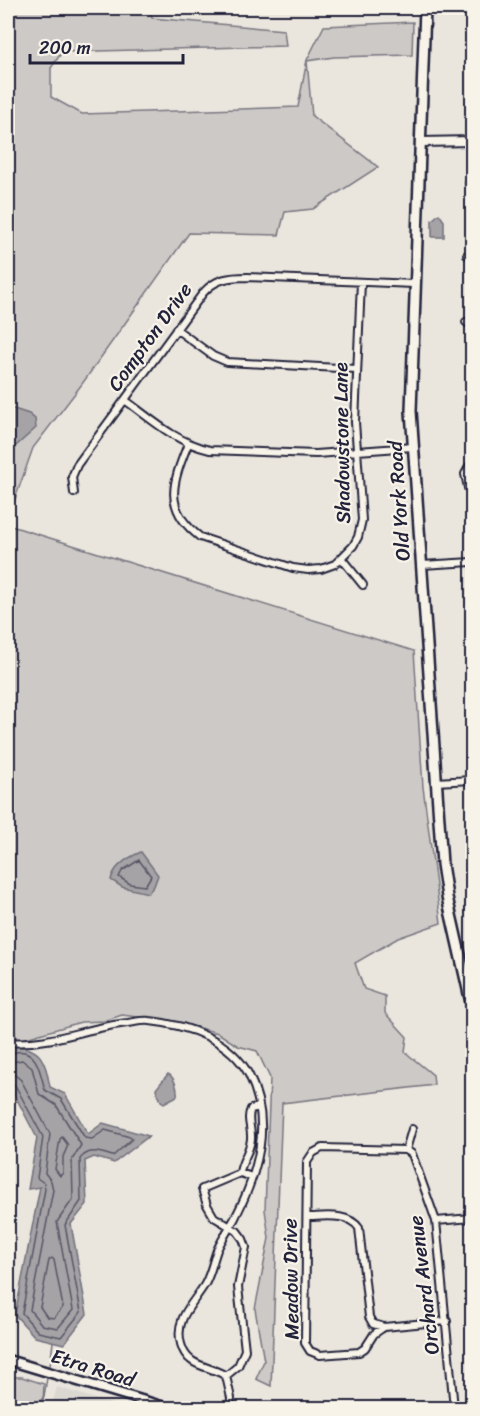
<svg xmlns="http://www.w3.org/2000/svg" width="480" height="1416" font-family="Sriracha,sans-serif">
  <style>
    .built { fill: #dbd8d2 }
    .green { fill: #cdc9c6; stroke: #787680; stroke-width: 1.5 }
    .water { fill: #a6a3a6; stroke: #716f7b; stroke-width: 1.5 }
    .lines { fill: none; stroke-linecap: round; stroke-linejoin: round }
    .shore { stroke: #575666; stroke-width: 1.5 }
    .stream { stroke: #716f7b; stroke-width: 1.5 }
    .minor-casing { stroke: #22223b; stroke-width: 10 }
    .tertiary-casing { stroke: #22223b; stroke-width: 12 }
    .secondary-casing { stroke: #22223b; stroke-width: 13 }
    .primary-casing { stroke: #22223b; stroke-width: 14 }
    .minor { stroke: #f7f3e8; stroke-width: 6 }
    .tertiary { stroke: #f7f3e8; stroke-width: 8 }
    .secondary { stroke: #f7f3e8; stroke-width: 8 }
    .primary { stroke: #f7f3e8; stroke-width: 9 }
    .labels { text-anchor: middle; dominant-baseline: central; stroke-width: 4.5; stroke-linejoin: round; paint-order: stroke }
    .street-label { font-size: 20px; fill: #22223b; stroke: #f7f3e8 }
  </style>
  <rect width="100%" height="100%" fill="#eae6de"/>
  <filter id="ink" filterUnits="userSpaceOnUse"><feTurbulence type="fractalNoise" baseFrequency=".0167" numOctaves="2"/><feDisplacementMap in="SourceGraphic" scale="12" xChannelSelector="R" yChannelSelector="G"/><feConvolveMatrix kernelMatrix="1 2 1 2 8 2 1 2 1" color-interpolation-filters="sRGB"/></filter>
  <g filter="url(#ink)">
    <path class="built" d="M57,1387L125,1408H51Z"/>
    <path class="green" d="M8,8H150L152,18L284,30L286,46L62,52L51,68V97L82,114L298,107L307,60L324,26L413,22L412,55L334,57L307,61L312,116L378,167L313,209L285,212L279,235L189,233L82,384L33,448L8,519Z
      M8,525L414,651L423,787L441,923L398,938L355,963L364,989L385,996V1013L407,1037L405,1052L433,1075L434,1085L282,1103L271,1386L256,1379L264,1361L255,1309L269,1238L265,1210L270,1078L257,1051L238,1046L218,1033L177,1022L122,1015L104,1021L81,1022L19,1040L8,1036Z
      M8,1377H22L44,1384L43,1405L50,1408H8Z"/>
    <path class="water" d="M439,214L444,221V237H432V220Z
      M8,407L29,414L35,419L36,428L8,453Z
      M141,852L158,875L154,886L148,893L122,887L111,880C114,866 129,857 141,852Z
      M13,1046C43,1047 45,1062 50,1087L65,1094L88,1134L103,1123L149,1136L114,1163L94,1157L85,1161L87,1204L71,1224L87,1314L64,1344L35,1337L15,1315L40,1187L28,1189L37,1138L8,1082V1051Z
      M168,1074C174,1076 178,1089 177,1096L164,1103L161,1101L156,1089Z"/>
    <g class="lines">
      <path class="shore" d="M139,860L151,876L145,886L130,884L119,877L122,871Z
        M8,1055C11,1055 13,1053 16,1052C38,1047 41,1077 45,1090L61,1099L85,1138L92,1139L105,1130L130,1137L132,1139L113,1156C101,1153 90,1147 80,1159L81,1201L65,1225L81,1312L61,1337L38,1332L22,1313L45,1189L44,1183L37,1178L43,1137L15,1085L8,1081
        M8,1063L22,1060L32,1068L39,1094L56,1105L81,1145L72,1160L73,1199L57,1222L73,1310L58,1328L42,1325L30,1310L53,1190L51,1181L45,1173L50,1134L21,1080L15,1075L8,1074
        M62,1137L68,1145L63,1157V1173L60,1176L55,1169L60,1139Z
        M52,1258L54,1260L63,1307L54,1318L47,1317L40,1307L49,1260Z"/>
      <path class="stream" d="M8,1013L17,1040
        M50,1366L53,1342
        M36,1408L44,1396L47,1378"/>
      <defs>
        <path id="minor" d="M469,183L472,180
          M467,255H472
          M466,322L472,327
          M176,329L213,356L227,362L357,369
          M125,400C151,419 177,443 210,450L316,454L413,447
          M188,444C173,482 162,508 200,537L293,568L308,570L321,569L335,564L353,546L358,537L362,520L355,422L361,282
          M468,488L465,474L472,461
          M74,493L72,477L77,465L203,293C216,278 230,277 248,277L414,284
          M342,559L363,585
          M422,565L472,562
          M435,782L472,780
          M8,1042C49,1046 87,1027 128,1023C135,1022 143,1020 150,1021C188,1025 231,1040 249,1075C273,1123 258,1173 235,1218C229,1229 222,1239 217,1250C213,1261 211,1273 205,1284C193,1304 174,1319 181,1344C187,1368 209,1365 226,1376L231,1398L230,1408
          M406,1150L322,1148L313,1153L307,1162L305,1343L310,1351L320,1355L359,1352L365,1348L374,1334L384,1327L447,1321
          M406,1150L412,1154L436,1221L454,1408
          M406,1150L412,1129
          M240,1173C241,1161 250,1152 251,1139C252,1128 246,1119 251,1109L259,1107
          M307,1217C323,1217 348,1212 359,1228L369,1317L373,1324L384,1327
          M436,1221L472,1218
          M226,1376L238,1366L245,1350L238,1287L246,1247L243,1239L237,1231L214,1217L207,1205L202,1189L240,1173L252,1177"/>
        <path id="tertiary" d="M421,142L472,141"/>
        <path id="secondary" d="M8,1360L168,1408"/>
        <path id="primary" d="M425,8L411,411L442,864L447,897L472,1007"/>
      </defs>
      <use href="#minor" class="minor-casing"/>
      <use href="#tertiary" class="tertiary-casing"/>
      <use href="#secondary" class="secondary-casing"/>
      <use href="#primary" class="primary-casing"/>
      <use href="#minor" class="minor"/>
      <use href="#tertiary" class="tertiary"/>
      <use href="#secondary" class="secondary"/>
      <use href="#primary" class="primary"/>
    </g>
  </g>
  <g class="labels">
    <g class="street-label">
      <text transform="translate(150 337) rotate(-54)">Compton Drive</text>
      <text transform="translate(342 443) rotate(-91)">Shadowstone Lane</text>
      <text transform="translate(399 501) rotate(-94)">Old York Road</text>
      <text transform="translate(291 1279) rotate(-91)">Meadow Drive</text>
      <text transform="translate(424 1285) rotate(-97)">Orchard Avenue</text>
      <text transform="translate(93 1368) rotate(17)">Etra Road</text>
    </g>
  </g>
  <rect width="480" height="1416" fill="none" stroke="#f7f3e8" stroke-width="30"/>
  <rect x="15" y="15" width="450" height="1386" fill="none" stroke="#22223b" stroke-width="2" filter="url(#ink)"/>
  <path d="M30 54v9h153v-9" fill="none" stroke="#22223b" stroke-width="3"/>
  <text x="39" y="54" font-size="18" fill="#22223b" stroke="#f7f3e8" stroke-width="4.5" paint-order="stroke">200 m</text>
</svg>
